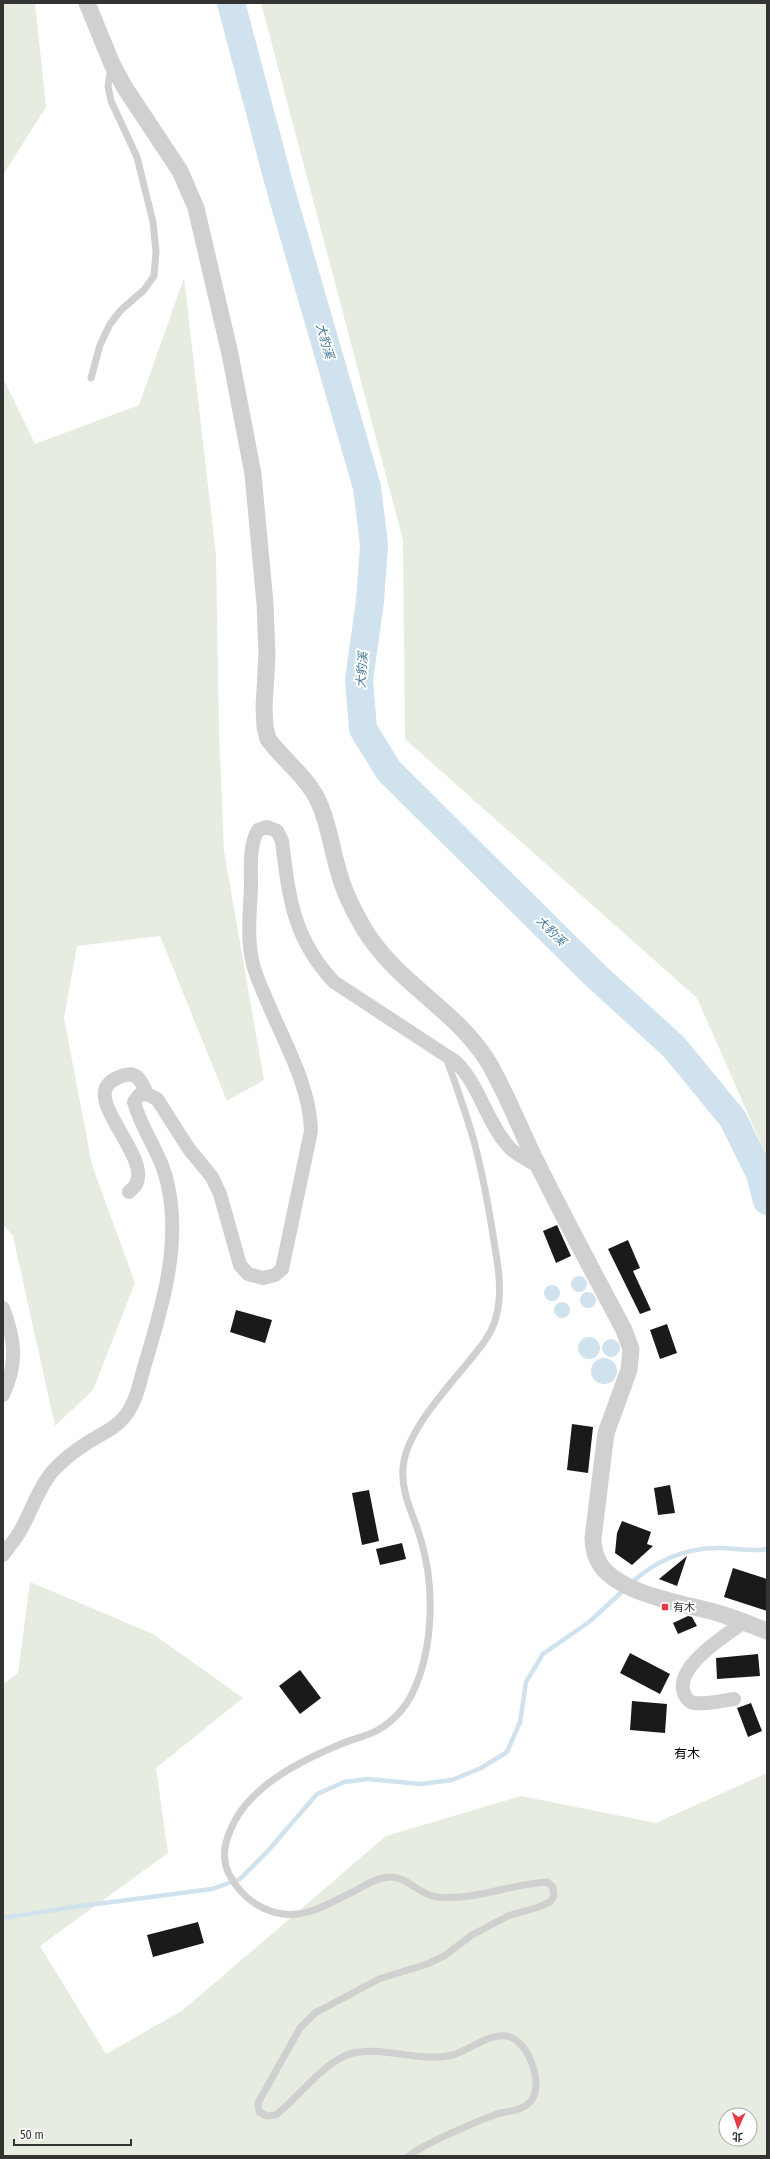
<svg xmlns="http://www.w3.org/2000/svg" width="770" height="2159" font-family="'Fira Sans Condensed','Noto Sans TC',sans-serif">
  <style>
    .green { fill: #e6ecdf; fill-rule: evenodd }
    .water { fill: #cfe2ee }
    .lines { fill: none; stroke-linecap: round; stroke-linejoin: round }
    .stream { stroke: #cfe2ee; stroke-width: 4.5 }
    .river { stroke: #cfe2ee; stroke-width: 28 }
    .building { fill: #1a1a1a }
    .service { stroke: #d0d0d0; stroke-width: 7 }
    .minor { stroke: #d0d0d0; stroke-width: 14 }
    .tertiary { stroke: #d0d0d0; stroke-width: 17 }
    .poi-dot { fill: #e63946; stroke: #fff; stroke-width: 1.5 }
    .labels { text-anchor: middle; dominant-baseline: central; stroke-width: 4; stroke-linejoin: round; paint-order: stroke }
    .poi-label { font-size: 11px; fill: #333; stroke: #fff; text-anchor: start }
    .water-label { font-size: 12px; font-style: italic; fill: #3f7597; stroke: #fff }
    .quarter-label { font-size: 13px; fill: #000; stroke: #fff }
  </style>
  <rect width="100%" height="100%" fill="#fff"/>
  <path class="green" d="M3,3H35L46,107L3,175Z
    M261,3H767V1157L697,998L405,739L403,540Z
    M184,278L216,555L219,732L224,851L264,1080L227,1101L160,936L77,946L64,1018L92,1165L135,1283L93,1390L55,1426L13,1236L3,1224V378L35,444L139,405Z
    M30,1582L153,1634L243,1698L156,1768L168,1853L40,1946L106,2054L183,2010L386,1836L521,1796L656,1823L767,1773V2156H3V1684L18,1673ZM726,2115H750V2139H726Z"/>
  <path class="water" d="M571 1284a8 8 0 1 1 16 0a8 8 0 1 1-16 0Z
    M544 1293a8 8 0 1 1 16 0a8 8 0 1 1-16 0Z
    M580 1300a8 8 0 1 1 16 0a8 8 0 1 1-16 0Z
    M554 1310a8 8 0 1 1 16 0a8 8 0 1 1-16 0Z
    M578 1348a11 11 0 1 1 22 0a11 11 0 1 1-22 0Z
    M602 1348a9 9 0 1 1 18 0a9 9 0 1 1-18 0Z
    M591 1371a13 13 0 1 1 26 0a13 13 0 1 1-26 0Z"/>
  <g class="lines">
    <path class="stream" d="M630,1584C655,1561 684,1548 718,1548C734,1548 751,1552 767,1549
      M3,1918L66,1908L212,1889L240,1879L267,1852L317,1794L344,1782L368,1779L420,1784L452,1780L481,1768L507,1752L520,1722L526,1682L543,1654L589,1622L625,1589"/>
    <path class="river" d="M231,3L281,191L367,487L374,545L370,601L359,680L363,729L389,771L596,976L674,1047L733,1119L760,1174L767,1201"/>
  </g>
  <path class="building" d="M557,1225L571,1256L556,1263L543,1231Z
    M628,1240L640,1268L633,1271L651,1310L640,1314L608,1249Z
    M236,1310L272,1320L265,1343L230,1332Z
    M667,1324L677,1353L660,1359L650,1330Z
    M572,1424L593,1427L588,1473L567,1470Z
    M670,1485L675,1513L658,1515L654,1488Z
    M369,1490L379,1541L362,1545L352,1493Z
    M622,1521L651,1532L647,1544L653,1546L632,1565L615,1553L617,1533Z
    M402,1543L406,1559L380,1565L376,1549Z
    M687,1556L677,1586L659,1579Z
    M733,1568L767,1579V1611L724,1597Z
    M688,1616L692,1617L697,1626L678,1634L673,1623Z
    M630,1653L670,1674L660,1694L620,1673Z
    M758,1654L760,1676L717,1679L716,1658Z
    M300,1670L321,1698L300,1714L279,1686Z
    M632,1701L667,1704L665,1733L630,1730Z
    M751,1703L762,1731L748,1737L737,1708Z
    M198,1922L204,1943L153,1957L147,1935Z"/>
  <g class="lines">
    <path class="service" d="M91,378L100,345L110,324L121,310L144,290L154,276L156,252L153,222L137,157L111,101L108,86L111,68
      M409,2156C421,2145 480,2120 497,2114C508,2111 522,2111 530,2102C545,2086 529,2043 510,2037C491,2031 470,2050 453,2055C420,2063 386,2046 353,2053C325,2060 299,2097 276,2115L267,2116L259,2112L258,2103L300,2028L315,2013L379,1979L427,1964L444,1956L472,1935L508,1916L539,1907L550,1902L554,1896L553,1887L547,1882C510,1884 474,1901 437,1897C419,1895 407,1876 389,1877C376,1878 364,1886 353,1892C339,1898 325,1907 311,1911C278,1922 245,1905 229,1874C222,1860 224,1845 230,1831C247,1787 300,1761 341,1744C353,1739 367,1736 378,1730C393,1721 406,1707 413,1692C434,1647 435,1584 420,1537C413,1513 401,1494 403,1468C406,1426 460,1376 484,1342C493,1330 498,1316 499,1300C501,1280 497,1261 494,1241C489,1209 483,1176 475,1145C467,1115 456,1086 446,1057"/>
    <path class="minor" d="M129,1192C132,1189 136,1186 137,1182C147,1156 93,1107 107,1086C110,1081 116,1078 122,1076C137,1070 142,1082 147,1094
      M3,1308C15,1340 18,1363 3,1395
      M3,1555C8,1548 14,1541 19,1533C31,1513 37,1490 52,1472C61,1462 73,1452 84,1445C98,1435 116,1429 126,1415C137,1400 140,1381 145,1364C162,1308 181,1245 168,1186C162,1154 142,1132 134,1102L139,1095L147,1094L157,1099L189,1149L212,1177L220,1194L240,1265L248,1274L263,1278L275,1275L282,1269L311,1131C310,1086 285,1044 268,1003C262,989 255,975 252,960C247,936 250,910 251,887C251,869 249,845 258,830L267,827L277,831L282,841C289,898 293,938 334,982L456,1062C480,1086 486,1121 508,1146C516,1155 528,1160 538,1166
      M734,1699C724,1700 700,1706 691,1702C688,1701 685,1696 684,1693C674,1667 726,1635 744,1622"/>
    <path class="tertiary" d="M87,3L112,64L125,88L180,171L196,208L230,354L253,474L265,604L267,655L264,707L265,727L268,739C284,761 310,779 320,805C329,826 332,850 339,873C344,892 353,910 363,927C395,982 455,1009 487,1060C506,1091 521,1132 538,1165C565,1220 595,1275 624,1330L631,1349L629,1370L606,1433L593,1538C593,1547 595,1556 600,1564C619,1595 688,1604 721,1614C737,1619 752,1625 767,1631"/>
  </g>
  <rect class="poi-dot" x="661" y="1603" width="8" height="8" rx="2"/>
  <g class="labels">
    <g class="poi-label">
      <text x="673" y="1607">有木</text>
    </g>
    <g class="water-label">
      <text transform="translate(325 341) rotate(74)">大豹溪</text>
      <text transform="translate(362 670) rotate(-86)">大豹溪</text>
      <text transform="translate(551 931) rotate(45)">大豹溪</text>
    </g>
    <g class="quarter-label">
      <text x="687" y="1753">有木</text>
    </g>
  </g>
  <rect width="770" height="2159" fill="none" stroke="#333333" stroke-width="8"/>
  <g transform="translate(738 2127) rotate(183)"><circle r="19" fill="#ffffff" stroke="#adadad"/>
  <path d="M0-3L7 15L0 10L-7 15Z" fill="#e63946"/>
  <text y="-6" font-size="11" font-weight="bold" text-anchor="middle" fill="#333333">北</text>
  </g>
  <path d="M14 2139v6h117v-6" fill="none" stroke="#333333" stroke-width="2"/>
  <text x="20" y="2139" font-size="12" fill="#333333" stroke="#ffffff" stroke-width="3" paint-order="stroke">50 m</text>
</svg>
